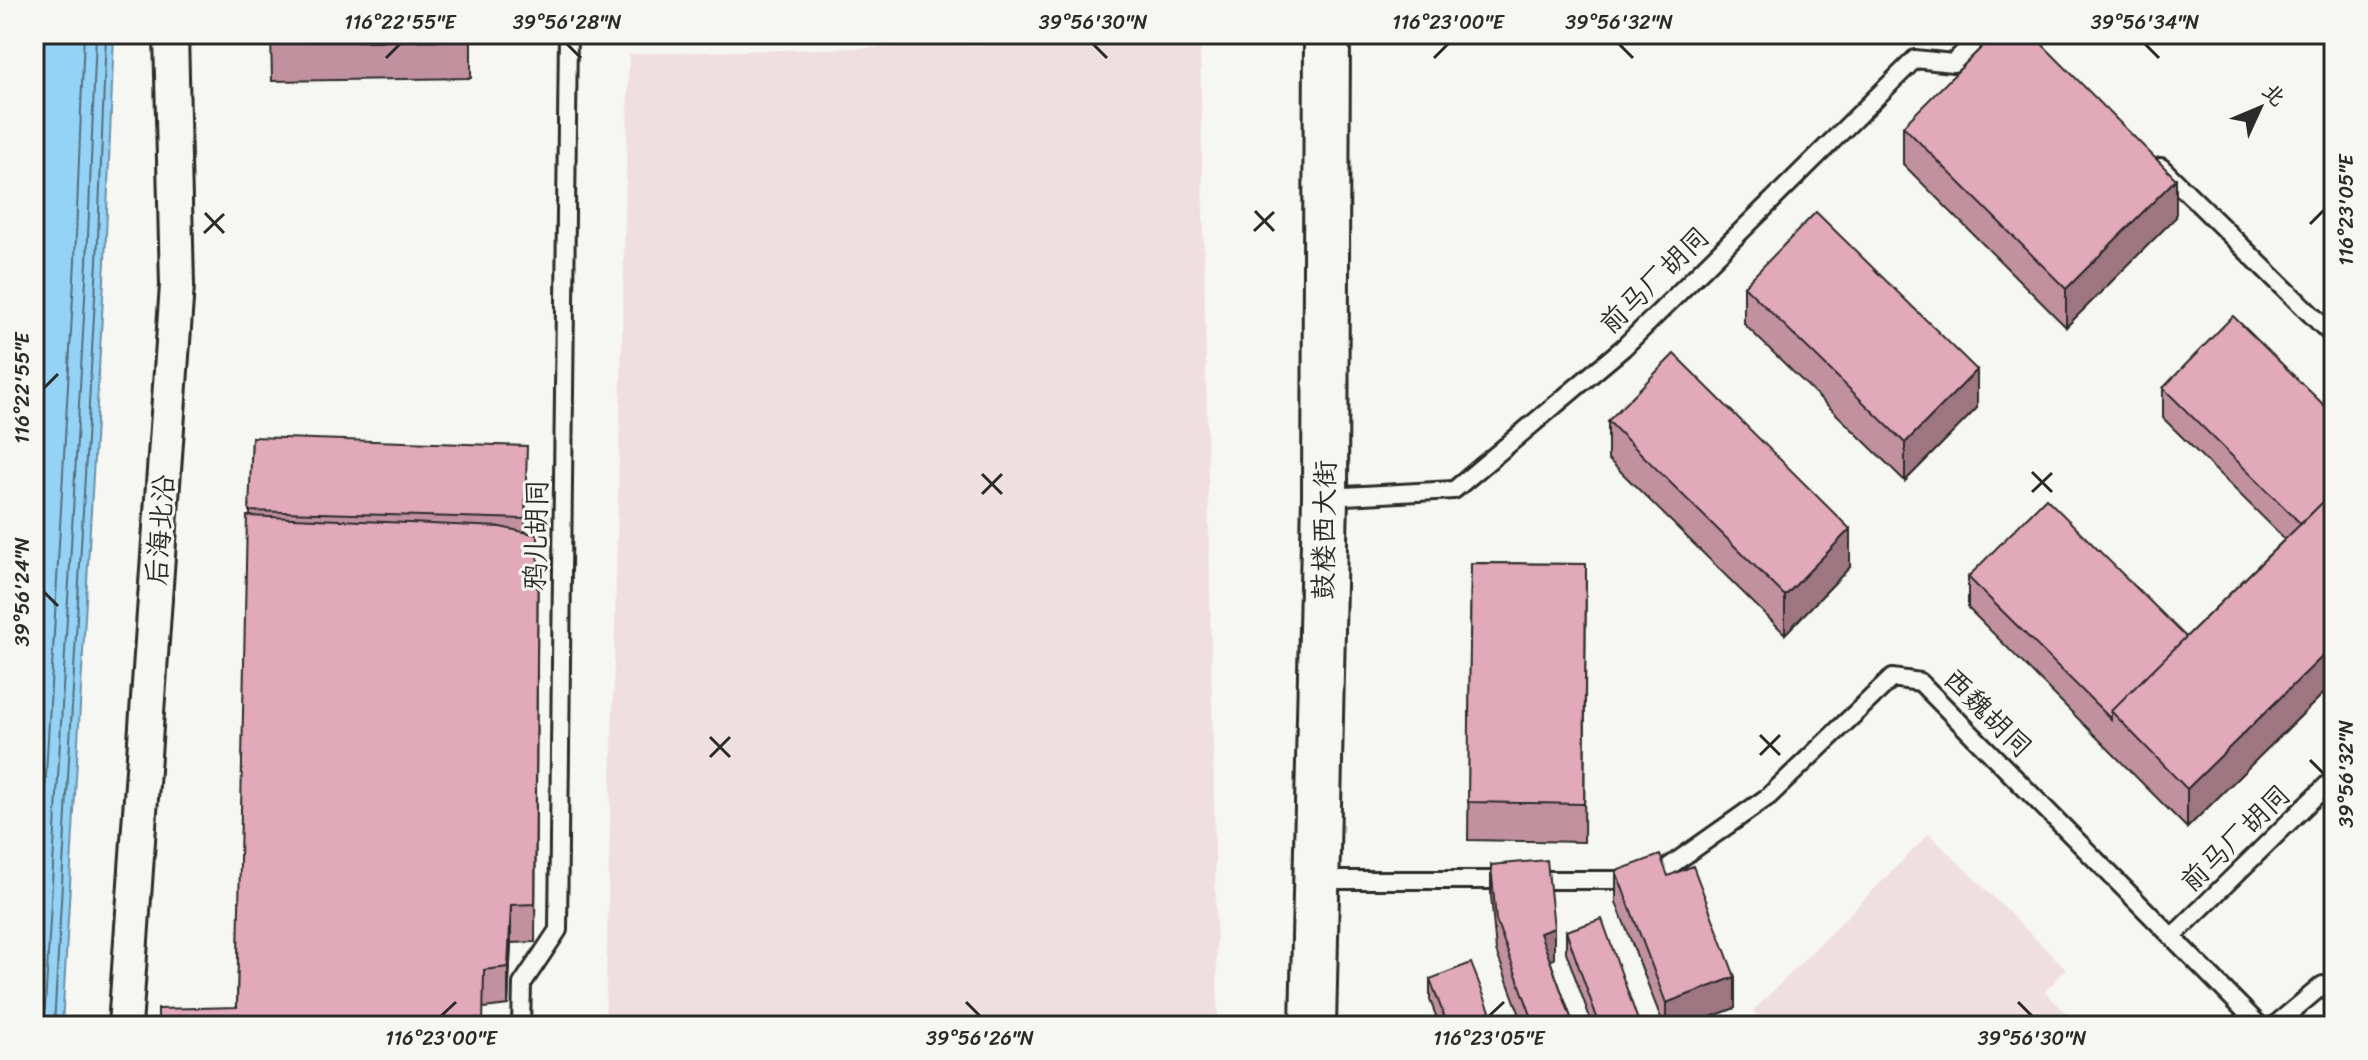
<svg xmlns="http://www.w3.org/2000/svg" width="2368" height="1060" font-family="Sriracha,'LXGW WenKai TC',sans-serif">
  <style>
    .built { fill: #f0dfe1 }
    .water { fill: #95d3f6; stroke: #6b90a5; stroke-width: 2 }
    .lines { fill: none; stroke-linecap: round; stroke-linejoin: round }
    .shore { stroke: #556e7c; stroke-width: 2 }
    .lane-casing { stroke: #2b2b2b; stroke-width: 22 }
    .street-casing { stroke: #2b2b2b; stroke-width: 38 }
    .secondary-casing { stroke: #2b2b2b; stroke-width: 50 }
    .lane { stroke: #f6f6f2; stroke-width: 16 }
    .street { stroke: #f6f6f2; stroke-width: 32 }
    .secondary { stroke: #f6f6f2; stroke-width: 44 }
    .wall { fill: #c291a0; stroke: #2b2b2b; stroke-width: 2 }
    .shaded-wall { fill: #9e7682; stroke: #2b2b2b; stroke-width: 2 }
    .building { fill: #e2a9ba; stroke: #2b2b2b; stroke-width: 2 }
    .ticks { fill: none; stroke: #2b2b2b; stroke-width: 3 }
    .labels { text-anchor: middle; dominant-baseline: central; stroke-width: 6; stroke-linejoin: round; paint-order: stroke }
    .street-label { font-size: 28px; fill: #2b2b2b; stroke: #f6f6f2 }
    .neatline { fill: none; stroke: #2b2b2b; stroke-width: 3 }
    .ticks-label { font-size: 20px; text-anchor: middle; fill: #2b2b2b }
  </style>
  <rect width="100%" height="100%" fill="#f6f6f2"/>
  <filter id="ink" filterUnits="userSpaceOnUse"><feTurbulence type="fractalNoise" baseFrequency=".0125" numOctaves="2"/><feDisplacementMap in="SourceGraphic" scale="16" xChannelSelector="R" yChannelSelector="G"/><feConvolveMatrix kernelMatrix="1 2 1 2 8 2 1 2 1" color-interpolation-filters="sRGB"/></filter>
  <g filter="url(#ink)">
    <path class="built" d="M1200,39L1218,1026H605L629,54Z
      M1929,834L2066,969L2045,992L2079,1026H1769L1753,1011Z"/>
    <path class="water" d="M34,34H114L105,262L62,1026H34Z"/>
    <g class="lines">
      <path class="shore" d="M34,987L75,261L84,34
        M44,1026L87,262L96,34
        M54,1026L97,262L106,34"/>
      <defs>
        <path id="lane" d="M2161,167L2334,337
          M1327,497L1454,490L1623,348L1915,59L1953,63L1982,34
          M1317,880H1650L1769,796L1892,678L1920,682L2260,1026
          M2173,936L2334,778
          M521,1026L522,984L558,930L568,34
          M2274,1026L2323,985L2334,994"/>
        <path id="street" d="M125,1026L177,285L171,34"/>
        <path id="secondary" d="M1313,1026L1325,497L1327,34"/>
      </defs>
      <use href="#lane" class="lane-casing"/>
      <use href="#street" class="street-casing"/>
      <use href="#secondary" class="secondary-casing"/>
      <use href="#lane" class="lane"/>
      <use href="#street" class="street"/>
      <use href="#secondary" class="secondary"/>
    </g>
    <path class="wall" d="M271,34H471V78L272,81Z
      M1903,126L2176,217L2066,327L1903,164Z
      M1744,286L1977,408L1905,481L1744,324Z
      M2163,388L2334,415V683L2187,828L1968,608V577L2186,637L2285,539L2163,418Z
      M1608,421L1850,567L1785,634L1608,459Z
      M252,437L527,477L525,532L538,535L535,942L511,943L508,1005L484,1008L237,1007Z
      M1471,563L1586,564L1584,842L1468,840Z
      M1491,865L1554,959L1550,960L1574,1026H1524L1496,951L1491,896Z
      M1616,871L1668,876L1735,1008L1686,1026H1664L1616,902Z
      M1566,931L1640,1026H1593L1566,952Z
      M1430,979L1496,1026H1440L1430,1000Z"/>
    <path class="shaded-wall" d="M2176,179V217L2066,327V289Z
      M1977,370V408L1905,481V443Z
      M1850,529V567L1785,634V596Z
      M2334,645V683L2187,828V789Z
      M511,905V943L508,1005V967Z
      M1554,928V959L1540,964V933Z
      M1735,977V1008L1686,1026H1666V1003Z"/>
    <path class="building" d="M272,34H471V40L272,42Z
      M1995,34H2032L2176,179L2066,289L1903,126Z
      M1816,212L1977,370L1905,443L1744,286Z
      M2233,316L2334,415V491L2301,524L2163,388Z
      M1674,354L1850,529L1785,596L1608,421Z
      M252,437L527,446L525,519L249,511Z
      M2334,491V645L2187,789L2111,711Z
      M2046,498L2186,637L2111,711V719L1968,577Z
      M247,516L500,527L538,535L535,904L511,905L508,967L484,970L483,1026H158V1009L237,1007Z
      M1471,563L1586,564L1584,804L1468,802Z
      M1660,855L1668,876L1693,866L1735,977L1666,1003L1616,871Z
      M1547,860L1554,928L1540,933L1574,1026H1535L1496,920L1491,865Z
      M1602,919L1640,1026H1600L1566,931Z
      M1471,963L1496,1026H1448L1430,979Z"/>
  </g>
  <path class="ticks" d="M567,44L581,58M1093,44L1107,58M1619,44L1633,58M2145,44L2159,58M386,58L400,44M1434,58L1448,44M1255,211L1274,231M205,213L224,233M2310,224L2324,210M1254,231L1274,212M204,233L224,214M44,388L58,374M2032,472L2052,492M982,474L1002,494M2032,492L2052,473M982,494L1002,474M44,592L58,606M1760,735L1780,755M710,737L730,757M1760,755L1780,735M710,757L730,737M2310,760L2324,774M966,1002L980,1016M2018,1002L2032,1016M441,1016L456,1002M1489,1016L1504,1002"/>
  <g class="labels">
    <g class="street-label">
      <text transform="translate(1654 280) rotate(-44)">前马厂胡同</text>
      <text transform="translate(160 530) rotate(-86)">后海北沿</text>
      <text transform="translate(1324 530) rotate(-89)">鼓楼西大街</text>
      <text transform="translate(536 535) rotate(-89)">鸦儿胡同</text>
      <text transform="translate(1988 713) rotate(45)">西魏胡同</text>
      <text transform="translate(2235 838) rotate(-44)">前马厂胡同</text>
    </g>
  </g>
  <rect width="2368" height="1060" fill="none" stroke="#f6f6f2" stroke-width="88"/>
  <g transform="translate(2260 108) rotate(46)" stroke="#f6f6f2" stroke-width="6" paint-order="stroke">
  <path d="M0-6L14 30L0 20L-14 30Z" fill="#2b2b2b"/>
  <text y="-12" font-size="22" font-weight="bold" text-anchor="middle" fill="#2b2b2b">北</text>
  </g>
  <rect x="44" y="44" width="2280" height="972" class="neatline"/>
  <g class="ticks-label">
    <text x="400" y="29">116°22'55"E</text>
    <text x="567" y="29">39°56'28"N</text>
    <text x="1093" y="29">39°56'30"N</text>
    <text x="1448" y="29">116°23'00"E</text>
    <text x="1619" y="29">39°56'32"N</text>
    <text x="2145" y="29">39°56'34"N</text>
    <text transform="translate(2346 210) rotate(-90)" y="7">116°23'05"E</text>
    <text transform="translate(22 388) rotate(-90)" y="7">116°22'55"E</text>
    <text transform="translate(22 592) rotate(-90)" y="7">39°56'24"N</text>
    <text transform="translate(2346 774) rotate(-90)" y="7">39°56'32"N</text>
    <text x="441" y="1045">116°23'00"E</text>
    <text x="980" y="1045">39°56'26"N</text>
    <text x="1489" y="1045">116°23'05"E</text>
    <text x="2032" y="1045">39°56'30"N</text>
  </g>
</svg>
